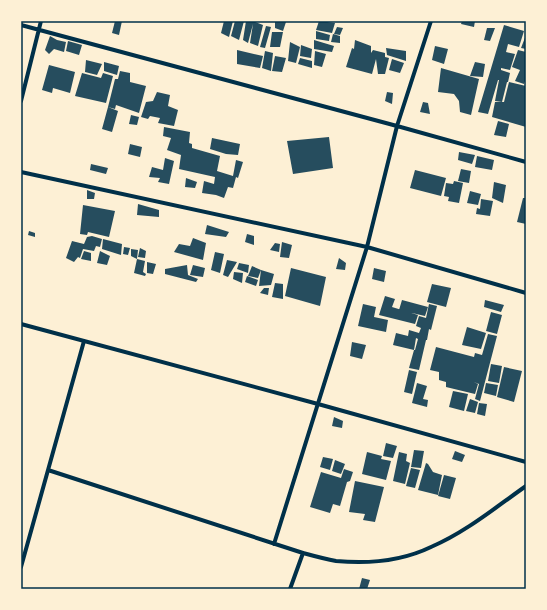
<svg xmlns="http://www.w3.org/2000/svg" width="547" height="610" font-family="Overpass,sans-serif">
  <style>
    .building { fill: #264d5e }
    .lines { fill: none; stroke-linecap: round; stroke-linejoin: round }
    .minor { stroke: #003049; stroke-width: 4 }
    .neatline { fill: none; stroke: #003049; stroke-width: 1.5 }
  </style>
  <rect width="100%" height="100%" fill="#fdf0d5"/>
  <path class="building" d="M115,21H122L119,35L112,33Z
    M224,21H233L229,37L221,33Z
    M235,21H244L239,40L231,36Z
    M246,21H253L263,25L258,46L250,43L253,24L248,43L243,40Z
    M275,21L286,22L283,31L275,28Z
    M319,21L335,23L332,33L316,30Z
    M462,21H475L474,27L461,24Z
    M504,25L524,31L519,47L508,44L506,52L515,54L510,70L501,68V70L510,73L508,82H507L502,102H504L509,82L526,86V127L492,117L495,102H502L495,101L499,80H498L488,114L478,112Z
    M266,26L271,27L265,48L260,47Z
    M337,27L343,28L340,35L334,34Z
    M487,28H495L490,41L484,40Z
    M316,31L330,35L329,41L316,39Z
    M272,32H283L280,47H270Z
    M333,34L340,36V43L331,42Z
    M526,35V49L521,48Z
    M50,36L57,40L66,42L64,52L54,49L49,54L45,50Z
    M314,40L334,46L332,52L314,49Z
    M355,40L371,46V53L373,50L385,53V57L389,58L385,74H378L376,59L372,74L346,67L352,48L354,49Z
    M68,41L82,45L79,55L66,51Z
    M290,42L300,47L296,63L288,61Z
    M301,45L312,49L311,58L300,56Z
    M435,46L448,49L444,64L432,60Z
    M386,48L406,51V61L387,55Z
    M237,50L263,56L260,68L237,64Z
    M518,50L526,52V78L524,84L515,81L520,70L512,67Z
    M265,51L273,53L271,71L262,68Z
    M315,51L326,54L322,67L314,65Z
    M275,56L286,58L282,72L272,71Z
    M300,58L312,61V68L298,64Z
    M392,59L404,63L400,73L389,70Z
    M86,60L102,64L97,75L85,72Z
    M104,62L119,66L117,75L104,71Z
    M475,62L485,64L483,77L470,76Z
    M49,65L75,72L70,93L53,88L52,93L42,90Z
    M441,68L479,79L471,115L460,112L459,101L454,94L438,92Z
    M120,71L130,73V82L146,86L139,113L116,105L115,109L108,107L115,79H118Z
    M82,73L101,78L103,73L113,76L106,103L75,96Z
    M157,92L170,95L168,106L178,110L174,126L158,123L160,118L150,116L148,119L141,117L146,102L153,101Z
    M387,92L393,93L392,104L385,101Z
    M423,102L428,103L430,114L420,112Z
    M108,107L118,111L112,132L102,129Z
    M131,115L139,117L137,125L129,124Z
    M498,121L509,124L506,137L494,135Z
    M164,127L190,132L189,143L192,144V148L220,156L217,171L233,176L236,160L243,162L238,178L236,177L233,188L228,187L224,198L216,195L202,193L204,181L214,184L215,177L179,169L181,155L167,150L171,138L163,136Z
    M329,137L333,168L293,174L287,141Z
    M212,138L240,144L238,155L226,154L210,149Z
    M130,144L142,147L140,157L128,154Z
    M459,152L475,155L472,164L458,160Z
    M477,156L494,160L492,170L475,167Z
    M165,158L174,161L169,184L158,182L160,178L149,177L152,167L163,170Z
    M91,164L108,168L106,174L90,170Z
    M461,169L471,171L469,183L458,181Z
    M415,170L446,178L441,196L410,188Z
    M186,178L197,182L195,188L185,187Z
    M454,181L463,183L459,203L448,201L449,197L444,196L446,183L453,184Z
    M494,182L506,185L503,203L492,198Z
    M87,190L95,193L94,199H87Z
    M470,191L481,194L478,205L467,203Z
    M523,198H526V224L517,222Z
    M481,199L493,201L490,216L476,214L477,208L480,209Z
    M138,204L159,210V217L137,215Z
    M83,205L115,211L109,237L88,232L87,235L80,234Z
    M207,225L229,232L226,237L205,234Z
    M29,231L35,233V237L28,235Z
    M247,234L254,236V245L245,242Z
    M92,236L102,239L100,247L96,246L94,251L83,249L80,258L78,257L74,262L66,258L72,241L84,244L87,237Z
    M193,238L206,243L203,260L174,252L179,244L190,246Z
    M103,239L122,244L121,255L102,249Z
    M282,242L292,245L289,258L280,257Z
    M275,243L280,244L279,252L270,250Z
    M124,247L130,248L128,255L123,254Z
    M140,248L146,251L145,258L138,257Z
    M131,249L138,250L137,259L131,256Z
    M84,251L91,253V261L81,259Z
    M100,251L110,256L107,265L97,263Z
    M215,252L224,254L220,273L211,270Z
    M339,258L346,263L345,270L336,269Z
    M137,259L145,261L143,272L146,274L145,276L134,273Z
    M227,260L237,262L228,277L223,275Z
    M147,262L156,264L153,274L147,273Z
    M239,263L249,265L248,273L237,269Z
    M187,265L188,275L198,279L196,282L165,274V269Z
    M193,265L205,268L203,277L190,275Z
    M252,266L261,270L258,278L248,276Z
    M291,268L326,277L320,306L285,296Z
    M374,268L386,271L384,282L372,279Z
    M261,270L274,274L271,285L259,286Z
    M234,272L243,273L242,283L233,279Z
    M247,276L258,280L256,286L245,282Z
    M275,283L283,284V299L272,297Z
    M432,284L451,288L446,307L427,302Z
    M264,288H269L268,295L260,293Z
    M385,296L395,299L392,307L418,315L415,324L379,315Z
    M402,300L428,307L425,316L399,310Z
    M485,300L504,305L501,312L484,307Z
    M363,304L376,307L374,317L388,320L386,332L358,326Z
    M429,304L437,306L431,330L429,329L427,340H426L419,370L409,368L414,350H415L418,339L416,338L414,350L393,345L396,333L408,336L409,330L419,333L421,328L416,326L419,316L426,318Z
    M491,312L502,315L497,334L486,331Z
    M467,327L486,333L481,349L462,345Z
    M488,334L497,336L480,401L475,399L479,384L474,382L478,384L475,394L446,387V382L439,380V372L430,370L436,347L474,357L475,353L482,355Z
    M352,342L366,345L362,359L350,356Z
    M491,364L502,366L499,383L488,381Z
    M504,367L522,371L514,402L497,397Z
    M409,370L417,372L412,394L404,392Z
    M417,383L427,386L423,399L428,400L427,407L412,403Z
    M486,383L498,385L496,396L484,393Z
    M453,391L468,394L464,411L449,407Z
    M470,399L478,402L475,413L466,411Z
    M479,403L487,404L485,416L477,414Z
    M334,417L343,421L342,428L332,426Z
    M386,443L397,446L393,458L383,456Z
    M414,450L424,451L421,468L411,467Z
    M455,451L465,455L462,462L452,459Z
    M367,452L382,456L381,459L391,461L386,480L362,474Z
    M399,452L407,454L406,461L410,463L405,484L393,481Z
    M323,457L333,459L330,470L320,467Z
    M335,460L345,464L341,474L332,471Z
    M426,463L428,464L433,472L442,475L438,495L418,490Z
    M411,468L420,470L415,488L406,486Z
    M344,469L353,472L350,481L347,482L340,506L333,504L330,513L310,507L321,472L341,478Z
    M444,475L456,478L450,499L438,496Z
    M355,481L384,487L375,522L363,520L365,514L349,512Z
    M362,578L370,580L367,589H359Z"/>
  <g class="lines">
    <path class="minor" d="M21,25L397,126L526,162
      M21,101L41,21
      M21,172L367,247L526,293
      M21,324L318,404L526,462
      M48,470L303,553C314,556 325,559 336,561C368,564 402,561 431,547C466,532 496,507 526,486
      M274,544L367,247L397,126L431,21
      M21,567L84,341
      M290,589L303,553"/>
  </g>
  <rect width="547" height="610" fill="none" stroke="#fdf0d5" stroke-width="44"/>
  <rect x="22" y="22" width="503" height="566" class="neatline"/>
</svg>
